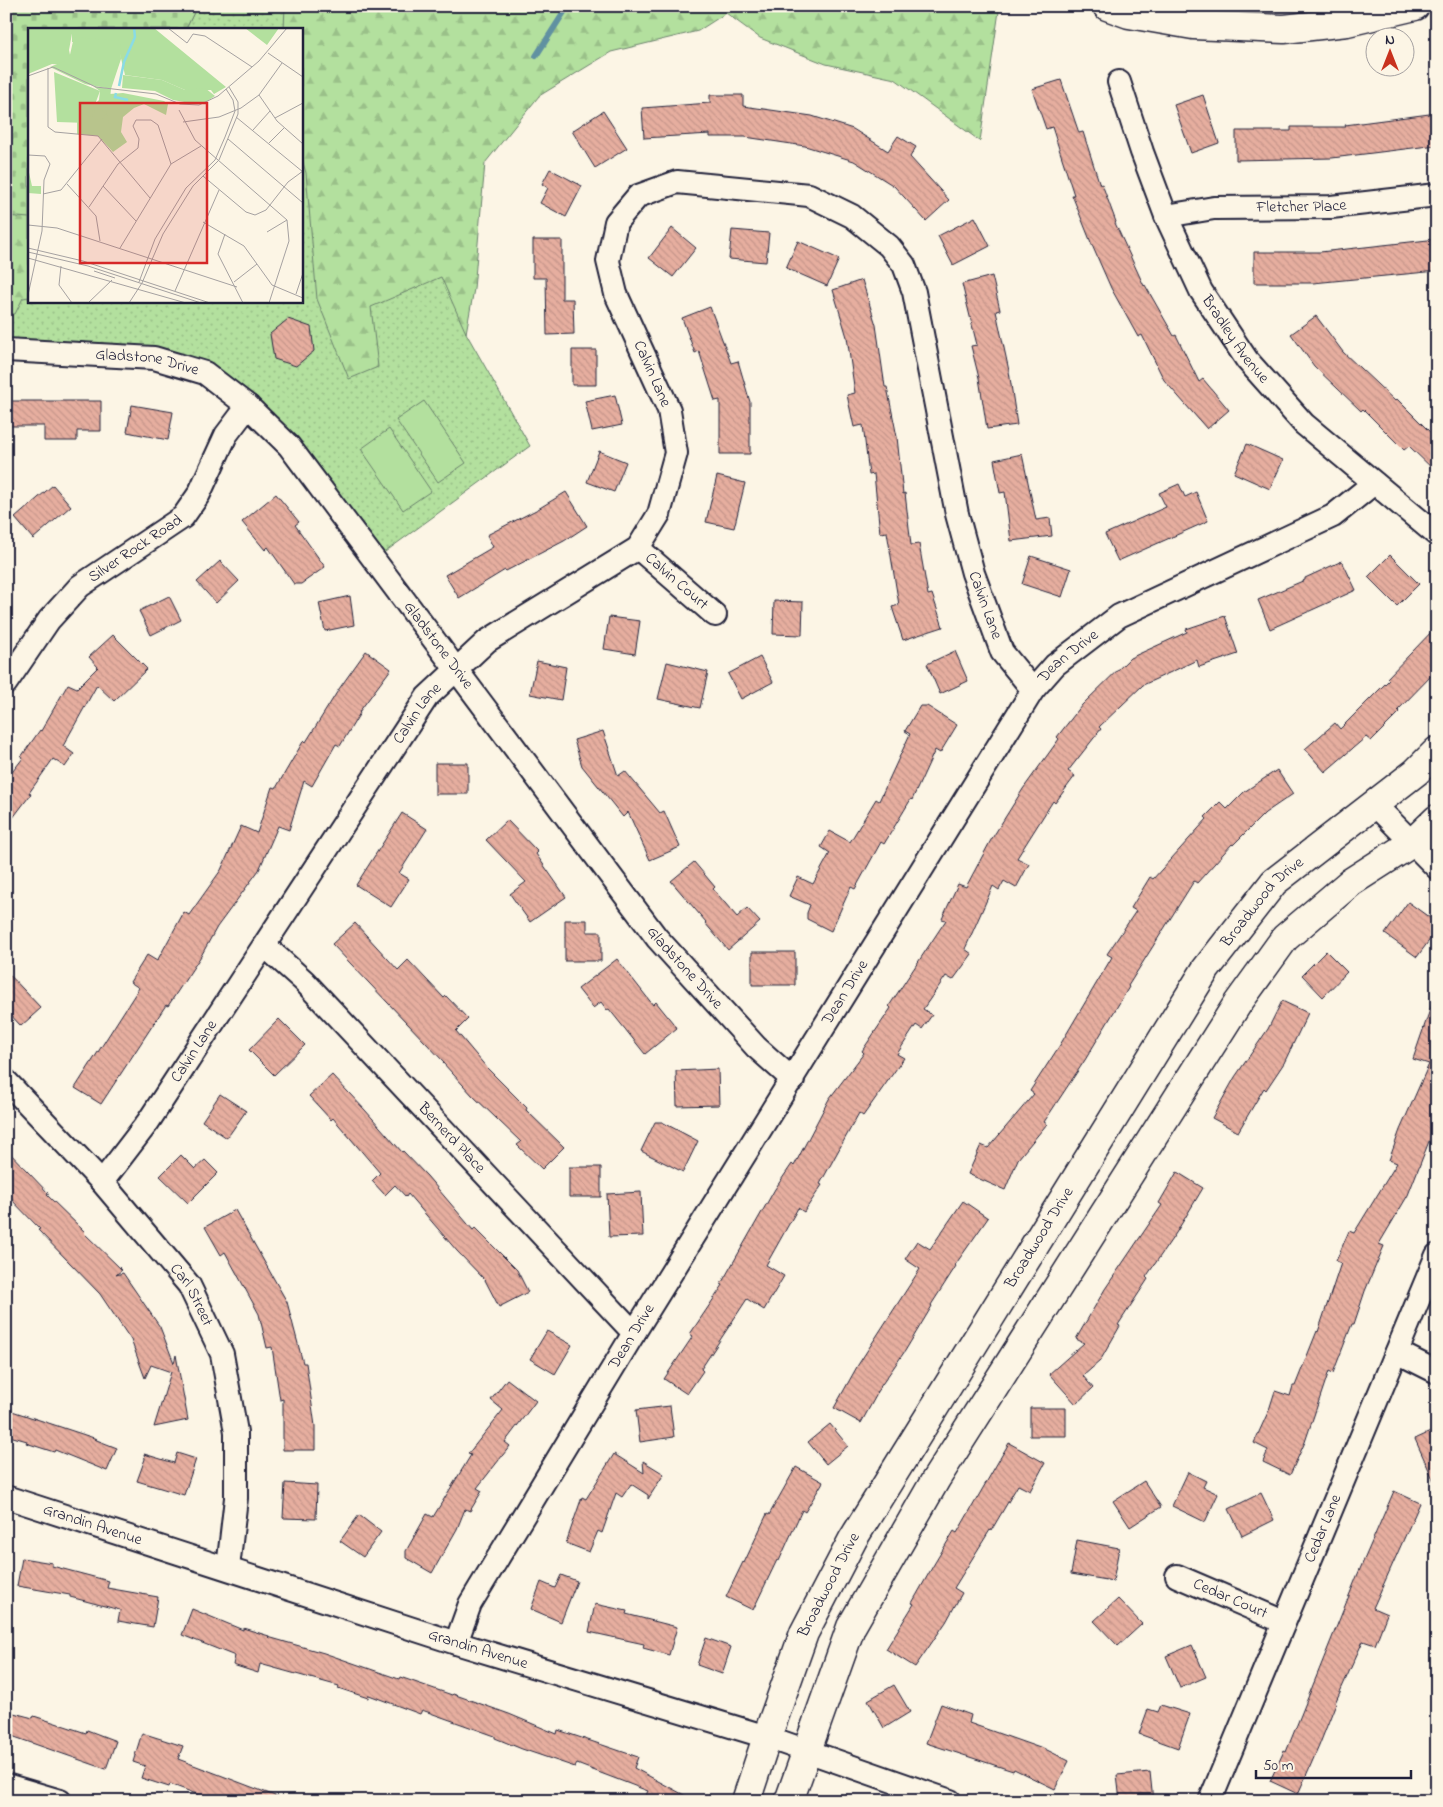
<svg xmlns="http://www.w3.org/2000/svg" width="1443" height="1807" font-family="'Indie Flower',sans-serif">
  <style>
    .grass { fill: url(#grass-dots); stroke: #6a816c }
    .forest { fill: url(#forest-firs); stroke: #6a816c }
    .cemetery { fill: url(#cemetery-stones); stroke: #6a816c }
    .pitch { fill: #b3e09e; stroke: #6a816c }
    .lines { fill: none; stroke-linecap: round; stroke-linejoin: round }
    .stream { stroke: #6091a1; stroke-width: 6 }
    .building { fill: url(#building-back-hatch); stroke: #22223b }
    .minor-casing { stroke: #22223b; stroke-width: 26 }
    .tertiary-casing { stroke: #22223b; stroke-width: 31 }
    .minor { stroke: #fcf5e5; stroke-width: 22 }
    .tertiary { stroke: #fcf5e5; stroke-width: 28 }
    .labels { text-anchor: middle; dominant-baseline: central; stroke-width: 4; stroke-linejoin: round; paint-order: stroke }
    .street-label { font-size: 16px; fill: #22223b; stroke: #fcf5e5 }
    .inset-river { fill: none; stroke: #8adbe5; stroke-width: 2.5 }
    .inset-road { fill: none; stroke: #a5a1a1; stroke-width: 1 }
    .view { fill: #d62828; fill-opacity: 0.15; stroke: #d62828; stroke-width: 2.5 }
    .inset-edge { fill: none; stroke: #22223b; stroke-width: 2.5 }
  </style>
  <defs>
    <pattern id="grass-dots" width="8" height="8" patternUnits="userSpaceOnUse" patternTransform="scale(1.25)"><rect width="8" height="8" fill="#b3e09e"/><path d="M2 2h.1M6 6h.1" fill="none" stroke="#9ac089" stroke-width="1.8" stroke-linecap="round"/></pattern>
    <pattern id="forest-firs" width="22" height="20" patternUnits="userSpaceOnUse" patternTransform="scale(1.25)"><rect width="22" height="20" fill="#b3e09e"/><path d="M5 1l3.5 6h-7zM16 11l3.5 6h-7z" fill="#9ac089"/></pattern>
    <pattern id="cemetery-stones" width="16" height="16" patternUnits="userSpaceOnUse" patternTransform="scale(1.25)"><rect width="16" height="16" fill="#b3e09e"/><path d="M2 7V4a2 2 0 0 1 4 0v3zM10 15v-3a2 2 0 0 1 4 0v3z" fill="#9ac089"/></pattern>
    <pattern id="building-back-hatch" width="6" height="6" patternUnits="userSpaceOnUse" patternTransform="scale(1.25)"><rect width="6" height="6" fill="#e6ae9f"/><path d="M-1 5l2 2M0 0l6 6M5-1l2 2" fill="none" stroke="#c5958a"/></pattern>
  </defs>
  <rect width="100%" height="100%" fill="#fcf5e5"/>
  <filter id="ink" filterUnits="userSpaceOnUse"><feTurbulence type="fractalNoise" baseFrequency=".02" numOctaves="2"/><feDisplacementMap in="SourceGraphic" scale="10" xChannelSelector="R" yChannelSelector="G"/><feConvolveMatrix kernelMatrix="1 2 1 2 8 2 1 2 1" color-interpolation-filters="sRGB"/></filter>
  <g filter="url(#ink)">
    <path class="grass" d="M197,6H341L452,66L466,333L530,446L374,560L289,446L205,373L6,350V216L29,218V301H301V29H186Z"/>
    <path class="forest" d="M285,6H992L999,11L980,141L895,79L826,64L760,38L726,13L698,31L611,52L539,96L485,163L474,289L466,333L441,277L371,307L378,367L349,379L317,299L306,173L301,156V29H284Z
      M29,127V297L23,298L15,314L6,313V135Z"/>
    <path class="cemetery" d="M6,6H197L186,29H29V218L6,216Z"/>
    <path class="pitch" d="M424,401L466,463L438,482L396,420Z
      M389,429L431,491L403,510L361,449Z"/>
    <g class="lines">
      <path class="stream" d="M536,56L568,6"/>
    </g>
    <path class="building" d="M1061,80L1079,133L1083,132L1100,185L1102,184L1116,222L1115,223L1144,286L1145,285L1174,336L1176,335L1199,382L1203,379L1229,410L1207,429L1164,380L1142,335L1138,337L1111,288L1092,245L1072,195H1074L1052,127L1046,129L1032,89Z
      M710,95H743V106L812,116L853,129L888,151L898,136L916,147L910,157L949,200L926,221L894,186L854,161L805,146L745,137H710V134L644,138L642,108L710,103Z
      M1203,95L1219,143L1191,153L1174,105Z
      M603,111L627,148L595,168L572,131Z
      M1437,113V145L1332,158L1236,160V131H1291V127H1346L1345,125Z
      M550,169L582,186L566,217L540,203L548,188L542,184Z
      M975,217L990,246L953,265L938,236Z
      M672,228L696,248L673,277L649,258Z
      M732,230L769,233L766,262L729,259Z
      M1437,239V271L1313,283H1254V252H1320Z
      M533,240H562V299H573L574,334L547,335L546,278H533Z
      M798,241L839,259L827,286L786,268Z
      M992,276L1000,310L996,311L1009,371L1017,425L987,429L979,378L971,346L977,345L962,284Z
      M862,280L876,325L885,387H887L897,437L903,494L905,493L911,545L919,544L928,595L932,594L943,627L903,640L892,607L899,605L887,532L880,533L874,474L869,475L863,425L854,427L847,395L855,393L847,337L833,290Z
      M710,307L731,363L738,361L750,402V454H720V400L715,401L699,351L695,353L682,318Z
      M1316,316L1343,352L1395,401L1397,399L1437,439V473L1409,446L1404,450L1363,409L1361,411L1314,366L1291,334Z
      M288,319L311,327L314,351L296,366L274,359L270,334Z
      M572,350H596V385H572Z
      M615,395L622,425L592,431L585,401Z
      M6,401H101V431H77V441H44V426H6Z
      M132,405L173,412L168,440L127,432Z
      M1247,444L1283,460L1270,489L1234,473Z
      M599,451L626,462L614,492L587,482Z
      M1022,454L1036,520L1050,518L1052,536L1011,541L1005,492L1000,493L994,460Z
      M717,476L745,483L734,528L706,522Z
      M1179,484L1185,497L1196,492L1208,521L1118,561L1105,534L1166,507L1159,493Z
      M53,485L71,506L33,539L15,518Z
      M566,492L587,526L564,541L506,571L505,570L459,598L445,575L493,547L487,535L538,509Z
      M276,494L299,522L295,525L325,567L301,584H294L268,547L265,550L242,522Z
      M1390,555L1419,584L1397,606L1368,577Z
      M1031,556L1071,569L1062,597L1022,584Z
      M220,561L239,581L216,603L197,582Z
      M1342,561L1356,590L1270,629L1258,600L1305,580V578Z
      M169,596L181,620L151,635L139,611Z
      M350,596L354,625L325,631L319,603Z
      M774,601L803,602L802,635L773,634Z
      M1225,616L1238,654L1199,667L1197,660L1143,685L1099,727L1101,729L1068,771L1075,776L1055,803L1053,801L1017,858L1029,864L1016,888L1004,881L999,890L993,886L965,949L972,954L953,980L946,976L923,1009L932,1015L922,1029L916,1025L897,1054L904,1058L863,1116L859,1113L820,1184L822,1185L804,1212L798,1208L766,1265L784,1276L764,1310L747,1299L701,1369L703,1371L687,1394L664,1379L693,1336L690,1334L723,1285L721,1284L775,1189L792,1164L794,1166L829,1099L864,1053L862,1051L891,1008L889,1006L946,920L942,919L958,884L966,887L991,840L1023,789L1059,739L1057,737L1082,705L1130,658L1187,632L1186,629Z
      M609,617L640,621L635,654L604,649Z
      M1437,626V670L1398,710L1400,712L1371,741L1366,737L1325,772L1305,749L1335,723L1340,729L1389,680L1387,678Z
      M113,635L147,669L114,701L97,685L63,746L74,754L65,767L53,759L29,793L31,794L6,827V780L23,758L21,757L40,730L41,731L68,684L77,688L98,667L89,657Z
      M366,651L391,669L359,712L360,713L340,746L336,744L312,786L304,781L289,830L278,826L259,870L217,927L201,956L168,1006L166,1005L101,1104L75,1088L139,988L130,982L147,955L157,961L184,912L189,915L221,870L241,826L257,833L272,787L276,788L304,740L306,742L339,689Z
      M955,651L968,681L940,694L927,664Z
      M760,657L773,682L741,699L728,674Z
      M537,661L566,667L561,700L530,694Z
      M667,662L708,672L700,708L658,699Z
      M920,706H927L957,725L940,753L935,750L912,800L911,799L884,844L881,842L855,889L851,887L831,931L807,919V913L810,905L789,896L798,877L813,884L830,853L821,847L830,831L850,842L876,799L879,801L910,734L905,731Z
      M603,731L618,776L625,771L660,813L664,811L680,847L650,860L628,812L623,817L582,766L574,740Z
      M435,763H468V794H435Z
      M1277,770L1293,794L1265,813L1233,845L1232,844L1197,883L1194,881L1128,986L1129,987L1085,1060L1044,1122L1047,1124L1018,1159L1005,1190L968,1174L981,1145L988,1148L1034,1094L1030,1091L1060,1045L1112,957L1107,954L1136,911L1131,908L1150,877L1153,879L1207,819L1205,817L1220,802L1227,809L1244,792Z
      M402,813L427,829L399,873L409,879L391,907L356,885Z
      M507,820L538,852L536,854L566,897L530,922L510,894L526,882L486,840Z
      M694,862L715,887L713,889L737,917L747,908L760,922L728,950L705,923L706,922L671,881Z
      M1408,902L1437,923V930L1417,957L1385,934Z
      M565,920H587V932H601V961H565Z
      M355,923L398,970L408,960L444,998L446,996L468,1019L456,1031L487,1068L527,1108L526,1110L564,1147L542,1169L517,1145L521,1142L473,1096L443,1063L444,1062L332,944Z
      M1326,951L1347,972L1323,997L1302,975Z
      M752,952H795V985H752Z
      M617,959L653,1005L656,1002L677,1028L645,1054L609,1009L607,1010L601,1002L593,1008L578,989Z
      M6,971L41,1008L21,1026L6,1010Z
      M1434,998L1437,999V1121L1408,1195L1379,1244L1384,1246L1365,1291L1354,1324H1352L1333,1373L1329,1371L1305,1442L1290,1475L1263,1462L1268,1450L1254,1443L1269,1410L1275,1391L1290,1396L1293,1386H1295L1317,1331L1318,1332L1341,1263L1336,1261L1349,1231L1354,1233L1397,1163L1389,1160L1400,1130L1429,1064L1413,1059Z
      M1282,1001L1308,1013L1284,1063L1266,1090L1264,1088L1238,1132L1212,1118L1235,1077L1268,1029Z
      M279,1019L305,1045L274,1075L249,1050Z
      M718,1069L719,1105L677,1106L676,1071Z
      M332,1075L365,1110L402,1152L403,1151L427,1176L473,1230L475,1228L517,1270L528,1292L499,1307L485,1280L457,1251L408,1194L406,1197L395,1185L385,1195L372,1181L380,1173L333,1118L331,1120L309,1096Z
      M220,1094L246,1111L227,1138L202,1121Z
      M655,1122H662L698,1141L683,1172L641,1151Z
      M6,1149L49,1194L47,1195L85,1232L84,1233L122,1270L116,1275L123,1273L160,1327L174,1363L176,1355L188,1420L154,1427L171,1372L151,1365L145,1378L131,1340L100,1294L38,1230L40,1229L6,1194Z
      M181,1155L195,1169L205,1160L218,1173L188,1203L160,1176Z
      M569,1167H601V1197H569Z
      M1177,1172L1203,1188L1176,1233L1146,1277L1148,1279L1118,1325L1120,1326L1100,1361L1083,1376L1093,1388L1076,1404L1049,1374L1084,1343L1076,1339L1105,1289L1162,1205L1159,1203Z
      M641,1192L643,1236L609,1237L607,1194Z
      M963,1201L988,1218L955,1265L956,1266L931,1305L932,1306L905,1351L876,1393L877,1394L861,1423L834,1408L858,1365L920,1269L905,1259L917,1241L930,1249Z
      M235,1210L287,1302L303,1363H306L315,1426V1450H283V1399L280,1400L272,1347L267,1348L259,1314L225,1252L221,1255L205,1227Z
      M547,1331L572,1345L555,1374L530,1359Z
      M507,1379L536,1401L505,1442L510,1446L477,1488L482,1491L470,1511L465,1509L457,1529L432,1573L406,1558V1551L427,1514L433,1517L471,1455L468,1454L503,1410L491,1400Z
      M670,1406L674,1437L640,1442L636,1410Z
      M1030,1408H1066V1436H1030Z
      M6,1409L97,1439H94L117,1448L107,1471L55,1450L54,1452L26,1443L27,1441L6,1435Z
      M830,1424L848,1446L826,1464L808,1442Z
      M1437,1429V1488L1415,1439Z
      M1009,1443L1045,1463L1030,1491L1018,1485L991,1531L990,1530L954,1588L962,1593L946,1622L915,1667L886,1649L914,1604L912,1603L933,1566L954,1531L957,1533Z
      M177,1453L196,1459L184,1495L137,1481L145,1459L144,1454L174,1463Z
      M614,1454L644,1473L643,1461L664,1474L648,1499V1495L631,1484L622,1497L616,1493L602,1533L598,1531L589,1552L566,1543L582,1497L586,1499Z
      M796,1467L823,1482L805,1512L802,1510L779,1561L777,1560L753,1610L726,1597L743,1562L744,1563L767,1514L769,1515Z
      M1188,1472L1206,1481L1203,1487L1218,1494L1205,1522L1172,1506Z
      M1144,1481L1161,1507L1130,1527L1113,1501Z
      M285,1483L317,1485L316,1519L283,1518Z
      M1394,1491L1420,1503L1373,1608L1387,1614L1375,1645L1363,1641L1335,1703H1336L1319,1746L1298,1794L1270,1781L1284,1751L1286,1752L1357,1576Z
      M1261,1493L1274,1520L1242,1536L1229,1509Z
      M359,1515L381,1532L363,1557L340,1541Z
      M1077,1540L1119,1548L1113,1581L1071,1574Z
      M22,1558L52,1563V1566L109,1581L107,1588L158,1597L153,1627L118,1621L120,1610L70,1597V1595L17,1586Z
      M561,1575L577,1581L561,1622L531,1609L541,1582L555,1588Z
      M1118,1599L1142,1624L1118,1646L1094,1621Z
      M595,1604L627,1611L626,1614L677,1627L669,1655L643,1648L644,1644L589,1632Z
      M192,1609L243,1630V1628L269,1636L268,1637L324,1653L399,1679L400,1677L452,1695L453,1694L509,1714L557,1734L558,1730L638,1757L634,1768L695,1801H643L648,1791L577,1764L575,1767L522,1749L495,1738V1736L422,1710L420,1714L369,1695L368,1698L338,1688L339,1686L260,1664L258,1673L233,1665L235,1656L182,1635Z
      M706,1638L731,1647L722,1674L697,1665Z
      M1192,1645L1206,1677L1180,1688L1166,1656Z
      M894,1685L910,1712L884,1728L868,1700Z
      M941,1704L971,1715L969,1723L1040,1748L1041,1747L1069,1761L1055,1789L1014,1769L1013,1771L926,1743Z
      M1161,1705L1190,1714L1178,1748L1139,1734L1148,1709L1158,1712Z
      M6,1711L33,1718L34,1716L86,1733L87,1730L116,1741L106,1769L6,1734Z
      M142,1733L183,1746L178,1759L283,1799V1801H215L170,1784L169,1787L141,1778L145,1766L133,1762Z
      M1150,1772L1153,1801H1120L1117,1775Z"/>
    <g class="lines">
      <defs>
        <g id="minor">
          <path id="s1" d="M1119,82L1142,152L1166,216L1201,291L1247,360L1304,424L1437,535"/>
          <path id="s2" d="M1166,216L1214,208L1331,207L1437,195"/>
          <path id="s3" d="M6,350L154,358L205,373L248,406L289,446L657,938L756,1047L793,1080"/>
          <path id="s4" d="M638,548L715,615"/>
          <path id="s5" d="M6,683L49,620L80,586L183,517L199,494L226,435L248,406"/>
          <path d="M1375,805L1437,868"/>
          <path id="s6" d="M265,946L304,981L634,1333"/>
          <path id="s7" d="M6,1081L102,1182L189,1285L222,1354L236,1432V1498L228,1568"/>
          <path id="s8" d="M102,1182L148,1122L427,697L487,641L638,548L659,514L676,453L669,410L616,294L608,261L616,222L638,196L677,182L809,195L852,216L889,246L904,265L914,292L957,514L973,573L1002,652L1033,690"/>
          <path d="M1397,1352L1437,1372"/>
          <path id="s9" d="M6,1497L456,1643L767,1737L950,1801"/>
          <path id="s10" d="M1177,1576L1284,1622"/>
          <path id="s11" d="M456,1643L470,1604L634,1333L1033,690L1055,665L1119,616L1333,516L1374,483"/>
          <path d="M6,1785L60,1801"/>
          <path id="s12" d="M1210,1801L1437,1255"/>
        </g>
        <g id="tertiary">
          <path d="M1107,6L1129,14L1193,25L1284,29L1347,22L1415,6"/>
          <path id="s13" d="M746,1801L767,1737L804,1633L853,1539L1206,969L1274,882L1416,772L1437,751"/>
          <path d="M789,1801L851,1627L936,1479L1238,1003L1285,938L1351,882L1412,843L1437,819"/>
        </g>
      </defs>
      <use href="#minor" class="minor-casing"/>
      <use href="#tertiary" class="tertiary-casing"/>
      <use href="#minor" class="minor"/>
      <use href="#tertiary" class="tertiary"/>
    </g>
  </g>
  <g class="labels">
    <g class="street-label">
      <text stroke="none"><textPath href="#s2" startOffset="136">Fletcher Place</textPath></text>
      <text stroke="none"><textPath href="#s1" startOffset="284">Bradley Avenue</textPath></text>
      <text stroke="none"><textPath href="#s3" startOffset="142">Gladstone Drive</textPath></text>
      <text transform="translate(652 374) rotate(66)">Calvin Lane</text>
      <text stroke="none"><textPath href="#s5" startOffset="189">Silver Rock Road</textPath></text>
      <text stroke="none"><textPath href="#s4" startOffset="51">Calvin Court</textPath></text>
      <text stroke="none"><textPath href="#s8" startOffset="1870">Calvin Lane</textPath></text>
      <text stroke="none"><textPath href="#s3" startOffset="562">Gladstone Drive</textPath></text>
      <text stroke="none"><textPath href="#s11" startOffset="1164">Dean Drive</textPath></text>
      <text stroke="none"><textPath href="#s8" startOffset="565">Calvin Lane</textPath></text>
      <text stroke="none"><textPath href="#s13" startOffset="1042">Broadwood Drive</textPath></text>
      <text stroke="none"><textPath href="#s3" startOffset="968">Gladstone Drive</textPath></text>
      <text stroke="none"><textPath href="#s11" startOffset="759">Dean Drive</textPath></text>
      <text stroke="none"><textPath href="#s8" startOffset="160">Calvin Lane</textPath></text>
      <text stroke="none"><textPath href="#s6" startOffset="268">Bernerd Place</textPath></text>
      <text stroke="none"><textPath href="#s13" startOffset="638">Broadwood Drive</textPath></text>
      <text stroke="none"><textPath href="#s7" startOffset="284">Carl Street</textPath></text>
      <text stroke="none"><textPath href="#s11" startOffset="354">Dean Drive</textPath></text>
      <text stroke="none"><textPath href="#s9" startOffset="91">Grandin Avenue</textPath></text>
      <text stroke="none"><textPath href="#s12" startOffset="295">Cedar Lane</textPath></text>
      <text stroke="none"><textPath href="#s13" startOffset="232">Broadwood Drive</textPath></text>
      <text stroke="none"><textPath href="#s10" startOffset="58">Cedar Court</textPath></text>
      <text stroke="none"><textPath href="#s9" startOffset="496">Grandin Avenue</textPath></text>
    </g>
  </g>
  <g transform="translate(28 28)">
    <rect width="275" height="275" fill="#fcf5e5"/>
    <path d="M0,0H45L41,22L44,37L24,36L0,46ZM65,58L83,61L81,82L92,81L93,104L99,114L85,124L70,108L49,106V94L71,72L72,63ZM0,140L4,158H13V166L0,165Z" fill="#b3e09e"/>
    <path d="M44,0H126L198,59L186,66L183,62H157L134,52L97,47L92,26L55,14H44ZM95,65L136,73L140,76L138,87L116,76L106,80L95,89L93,104L90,100L85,102L83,108L77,76L81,66Z" fill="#b3e09e"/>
    <path d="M46,9L92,13L93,31L83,61L57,56L22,39L41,31ZM26,44L72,63L60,95L29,94ZM95,47L134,52L157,62L177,60L187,68L178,74L162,75L145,72L127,63L94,60Z" fill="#b3e09e"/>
    <path d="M217,0H251L239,17ZM68,80L79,85L74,92L63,91Z" fill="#b3e09e"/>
    <path class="inset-river" d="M91,58L96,34L107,9L106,0M88,65L87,69L100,72"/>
    <path class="inset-road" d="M140,0L159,15L165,6L177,8L224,39M240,25L275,49M20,40V99L27,104L70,108L122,170M0,48L25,39L68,59L128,66L152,76L171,77L190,68L231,33L259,0M231,67L249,93L275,116M151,82L167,112L259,192L261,213L241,275M208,89L275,144M247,90L275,75M155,94L191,89L213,80L231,67L254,35M225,102L242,83M200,111L275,175M241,115L256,100M0,127L17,128L22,136L16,152L14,203L0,267M175,148L218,184L227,187L238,182L260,154L275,143M39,156L68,188L72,213M75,158L108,193M15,166L33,162L74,111M61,179L90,136L110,120L111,111L105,98L108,92H123L130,97L143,136M175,194L216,218L244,257L275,270M0,197L29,200L209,259M239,204L259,192M197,206L190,226L215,275M0,220L55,233L182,275M92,220L143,136L173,118M0,224L60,238L173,275M0,230L158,275M33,238L31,257L44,275M66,243L87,250M111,254L127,211L158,160L187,132L197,109L207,83L205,72L198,61M206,254L229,236M147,263L191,162M268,266L275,245M60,275L84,252M101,275L114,255L135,206L165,158L191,132L210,86V74L201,59"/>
    <path class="view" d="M52,75H179V235H52Z"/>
    <rect width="275" height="275" class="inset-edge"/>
  </g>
  <rect width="1443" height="1807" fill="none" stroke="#fcf5e5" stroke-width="25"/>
  <rect x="12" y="12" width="1418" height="1782" fill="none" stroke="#22223b" stroke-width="2" filter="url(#ink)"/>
  <g transform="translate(1390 52)"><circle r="24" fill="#fcf5e5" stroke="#a5a1a1"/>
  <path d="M0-4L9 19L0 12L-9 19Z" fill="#c8321e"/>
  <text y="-8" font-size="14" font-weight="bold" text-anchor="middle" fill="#22223b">N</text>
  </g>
  <path d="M1256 1770v8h155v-8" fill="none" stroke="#22223b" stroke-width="2.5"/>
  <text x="1263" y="1770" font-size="15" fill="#22223b" stroke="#fcf5e5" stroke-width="4" paint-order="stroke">50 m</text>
</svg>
